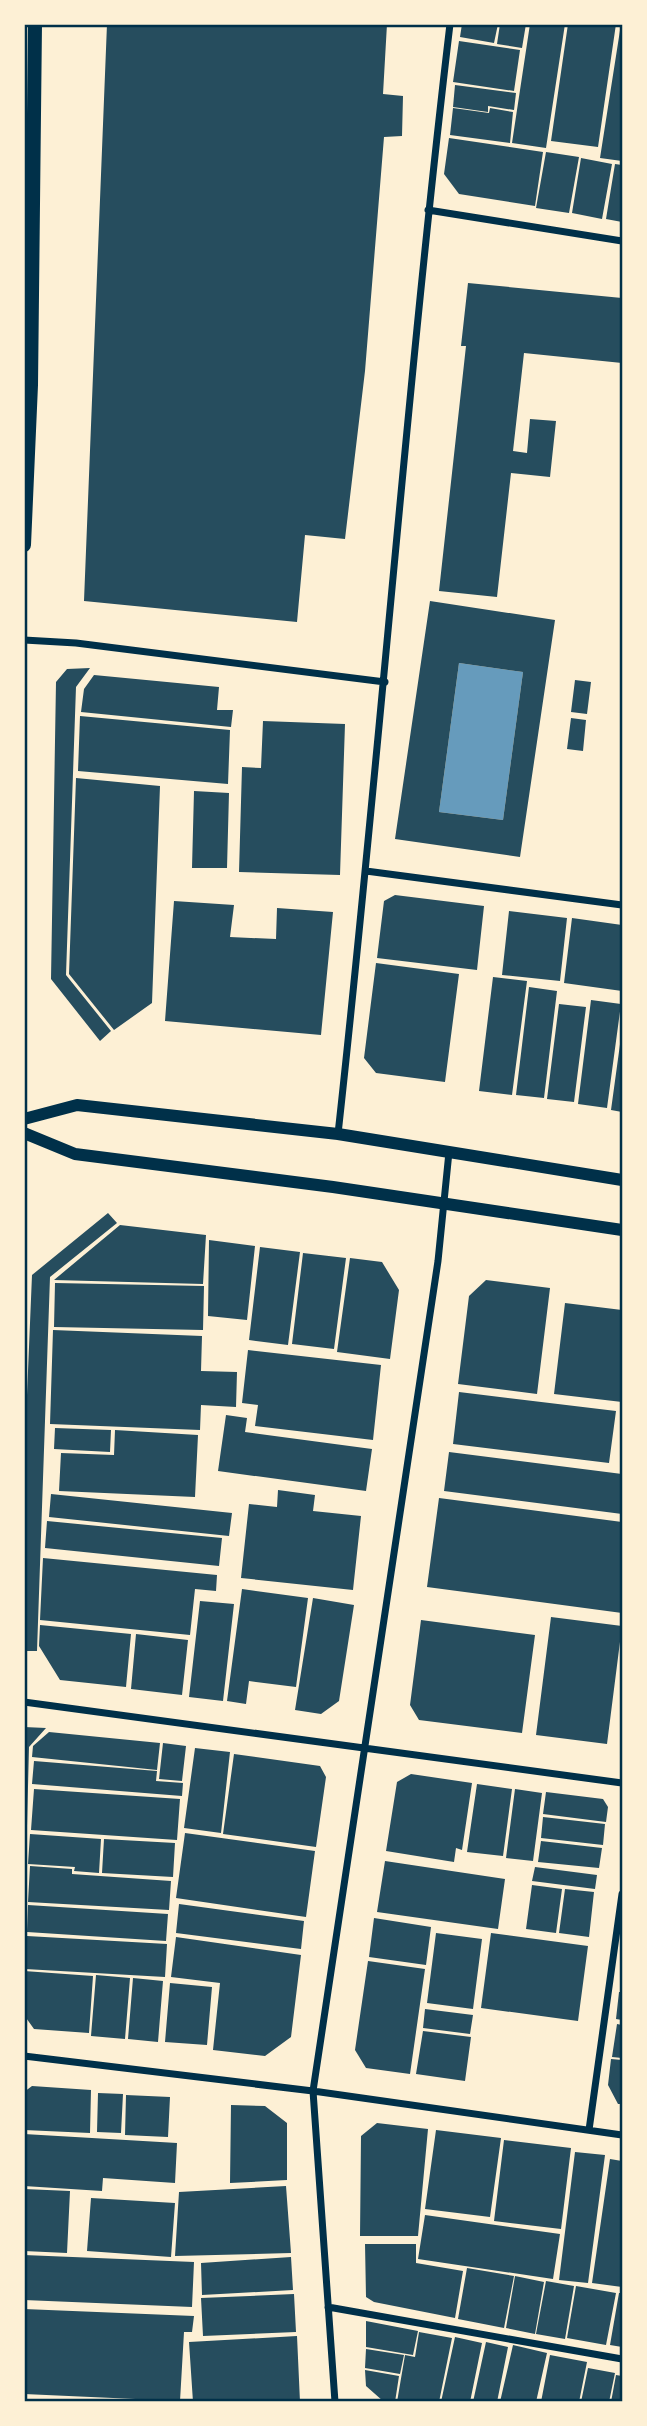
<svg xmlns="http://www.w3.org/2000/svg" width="647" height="2426" font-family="Jost,sans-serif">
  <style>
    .water { fill: #669bbc }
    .building { fill: #264d5e; fill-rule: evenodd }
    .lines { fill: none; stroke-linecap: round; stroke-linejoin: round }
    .minor { stroke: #003049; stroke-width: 7 }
    .tertiary { stroke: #003049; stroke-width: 12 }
    .secondary { stroke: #003049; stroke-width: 14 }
    .neatline { fill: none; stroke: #003049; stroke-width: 2.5 }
  </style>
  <rect width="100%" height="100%" fill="#fdf0d5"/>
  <path class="water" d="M459,663L523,672L503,820L439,812Z"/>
  <path class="building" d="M107,24H387L383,94L403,96L402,136L384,137L365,371L345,539L305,535L297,622L84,601Z
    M462,24H498L494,43L460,37Z
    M500,24H526L522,48L497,44Z
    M530,24H565L546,148L512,143Z
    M568,24H616L598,147L551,141Z
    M621,24H622V161L600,158Z
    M459,41L520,50L514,91L453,82Z
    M455,85L516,93L514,110L488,106V112L453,107Z
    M453,108L489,113L490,108L513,112L510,143L450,135Z
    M449,138L543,152L535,206L459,194L444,174Z
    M546,152L579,157L569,213L536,208Z
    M581,158L612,164L602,219L572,213Z
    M615,164L622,165V222L606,219Z
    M468,283L622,298V363L524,353L513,451L527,453L530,419L556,421L550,477L511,473L497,597L439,591L466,346H461Z
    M430,601L555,620L520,857L395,839ZM459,663L523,672L503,820L439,812Z
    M90,668L76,687L66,975L111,1031L100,1041L51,979L56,682L67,669Z
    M94,675L219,687L217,710H233L231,727L81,712L84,689Z
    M575,680L591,682L587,714L571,712Z
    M80,716L230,730L228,784L78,771Z
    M571,718L586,720L583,751L567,749Z
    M263,721L345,724L340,875L239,872L242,767L261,768Z
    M76,778L160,786L152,1003L114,1030L69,974Z
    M194,791L229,793L227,868H192Z
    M395,895L484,906L477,970L377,958L384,901Z
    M174,901L234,905L230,937L276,939L277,908L333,912L321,1035L165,1021Z
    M509,911L567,918L560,981L502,975Z
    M572,918L622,925V991L564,983Z
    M376,963L459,974L445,1082L376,1073L364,1058Z
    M493,977L527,981L512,1095L479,1091Z
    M529,987L557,991L544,1098L516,1095Z
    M591,1000L621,1004L607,1108L578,1104Z
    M559,1004L586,1007L574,1102L547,1099Z
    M621,1037H622V1112L611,1110Z
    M108,1213L117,1223L50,1277L37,1651H24V1467L32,1275Z
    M120,1225L206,1235L203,1284L54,1280Z
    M209,1240L255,1246L247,1320L208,1316Z
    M260,1247L300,1252L288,1345L249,1340Z
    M303,1253L346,1258L334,1349L292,1344Z
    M350,1258L382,1262L399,1290L390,1359L337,1352Z
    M486,1280L550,1288L537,1394L458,1384L469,1296Z
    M55,1283L204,1286L203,1330L54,1327Z
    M565,1303L622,1310V1402L554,1394Z
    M53,1330L202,1336L201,1371L237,1372L236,1407L201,1405L200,1430L50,1424Z
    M248,1350L381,1365L373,1440L255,1426L258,1405L242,1403Z
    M459,1392L616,1411L609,1463L453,1444Z
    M226,1415L247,1418L245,1432L372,1449L366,1491L218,1471Z
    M55,1428L111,1430L110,1452L54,1449Z
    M115,1430L198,1435L195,1497L59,1491L61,1453L114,1455Z
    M449,1452L622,1474V1514L444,1491Z
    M278,1490L315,1495L313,1511L361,1516L353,1590L241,1578L249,1504L277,1507Z
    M51,1494L232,1513L229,1536L49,1517Z
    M439,1498L622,1522V1613L427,1587Z
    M47,1521L222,1538L219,1566L45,1548Z
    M43,1558L217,1575L216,1591L195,1589L190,1635L40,1620Z
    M242,1589L308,1598L296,1687L249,1681L246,1704L227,1701Z
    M313,1598L354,1605L339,1701L321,1714L295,1710Z
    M200,1601L234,1604L223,1701L189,1697Z
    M551,1617L622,1626L607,1744L536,1735Z
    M421,1620L535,1635L522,1733L419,1720L410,1705Z
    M40,1625L131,1634L126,1687L60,1680L39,1646Z
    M136,1634L188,1640L182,1695L131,1689Z
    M24,1727L46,1728L29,1747L27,1826H24Z
    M49,1732L160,1743L157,1770L32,1757L33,1746Z
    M163,1743L186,1746L182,1781L159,1779Z
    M195,1748L230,1752L221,1833L184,1828Z
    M234,1754L320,1766L326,1777L316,1847L223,1834Z
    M34,1761L157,1771L156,1781L183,1783L182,1796L32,1784Z
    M411,1774L472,1783L462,1850L456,1848L454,1862L386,1851L397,1782Z
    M477,1784L512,1789L503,1856L467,1852Z
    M34,1789L180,1799L177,1840L31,1830Z
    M515,1789L542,1793L533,1861L506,1858Z
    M546,1792L603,1799L608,1807L606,1822L543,1814Z
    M543,1817L605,1824L603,1845L541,1838Z
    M185,1833L315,1851L306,1917L176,1898Z
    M30,1834L101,1839L99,1873L74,1871L75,1867L28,1864Z
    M104,1839L175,1843L173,1877L102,1873Z
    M541,1841L602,1848L599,1868L538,1862Z
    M385,1861L505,1879L498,1929L377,1912Z
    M30,1866L72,1869V1874L171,1881L169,1910L28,1902Z
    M535,1867L597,1875L595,1889L532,1881Z
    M532,1885L562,1889L556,1933L526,1929Z
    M565,1889L594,1892L589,1937L559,1933Z
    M179,1904L304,1921L301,1949L176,1933Z
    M28,1905L168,1914L166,1941L27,1932Z
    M374,1918L431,1927L426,1965L369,1957Z
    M436,1933L482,1939L473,2009L427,2003Z
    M491,1933L588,1946L578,2021L481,2008Z
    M27,1936L167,1944L165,1977L25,1969Z
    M176,1937L301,1955L291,2037L265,2056L213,2050L220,1983L171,1977Z
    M368,1961L425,1969L410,2074L366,2068L355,2050Z
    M24,1971L93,1976L89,2033L34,2029L24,2015Z
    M96,1975L130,1978L125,2039L91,2036Z
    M133,1978L163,1981L158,2042L128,2039Z
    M170,1983L212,1987L207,2045L165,2042Z
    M619,1992H622V2020L616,2019Z
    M425,2009L473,2015L470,2034L423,2028Z
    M617,2024L622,2025V2058L612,2057Z
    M423,2031L471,2037L465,2081L416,2074Z
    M611,2059L622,2060V2104H618L608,2085Z
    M32,2086L91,2090L90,2133L24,2130V2092Z
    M98,2093L123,2094L121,2133L97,2132Z
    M126,2095L170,2097L168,2137L125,2135Z
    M231,2105L265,2106L287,2123V2180L230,2183Z
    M377,2123L428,2129L418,2236H360L361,2136Z
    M436,2130L501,2138L490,2217L425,2209Z
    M24,2134L177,2143L175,2183L103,2178L102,2191L24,2186Z
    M504,2140L571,2148L561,2229L494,2221Z
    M575,2152L605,2155L588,2283L559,2280Z
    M610,2159L622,2161V2287L592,2283Z
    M286,2186L291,2253L175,2256L179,2192Z
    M24,2189L70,2191L67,2253L24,2251Z
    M91,2198L175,2203L171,2257L87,2251Z
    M425,2215L560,2234L553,2279L418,2259Z
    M365,2244H416V2263L463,2271L455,2318L374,2302L366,2297Z
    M24,2255L194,2262L192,2307L24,2300Z
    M291,2257L293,2290L202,2295L201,2263Z
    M467,2268L514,2276L504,2328L458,2319Z
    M515,2276L544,2282L535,2334L506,2328Z
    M546,2281L574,2286L565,2339L536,2334Z
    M576,2286L616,2293L606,2345L567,2338Z
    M619,2293H622V2347L610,2345Z
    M294,2294L296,2332L203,2336L201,2298Z
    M24,2309L194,2316L192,2332H184L180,2401L24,2394Z
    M366,2321L418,2331L413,2355L366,2347Z
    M419,2332L452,2338L439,2402H397L405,2355L415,2357Z
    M297,2336L300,2402H193L189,2342Z
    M455,2337L482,2343L470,2402H441Z
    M486,2342L508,2347L497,2402H473Z
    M513,2345L547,2353L536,2402H500Z
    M366,2349L404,2355L400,2374L365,2368Z
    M550,2355L587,2362L579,2402H541Z
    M588,2368L615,2373L609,2402H581Z
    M365,2370L399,2376L395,2402L383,2401L366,2386Z
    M616,2375L622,2376V2402H611Z"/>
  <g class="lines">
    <path class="minor" d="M428,210L622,241
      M24,640L76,643L385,682
      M366,871L622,905
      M338,1134C379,764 406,394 450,24
      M24,1702L622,1783
      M24,2056L313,2091L622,2135
      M589,2130L622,1894
      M328,2307L622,2359
      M335,2402L313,2091L438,1261L449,1152"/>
    <path class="tertiary" d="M24,1119L77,1105L338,1134L622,1180
      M24,1133L75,1154L333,1187L622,1230"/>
    <path class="secondary" d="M24,545L31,385L35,24"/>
  </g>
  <rect width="647" height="2426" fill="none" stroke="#fdf0d5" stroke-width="52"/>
  <rect x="26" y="26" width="595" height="2374" class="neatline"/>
</svg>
